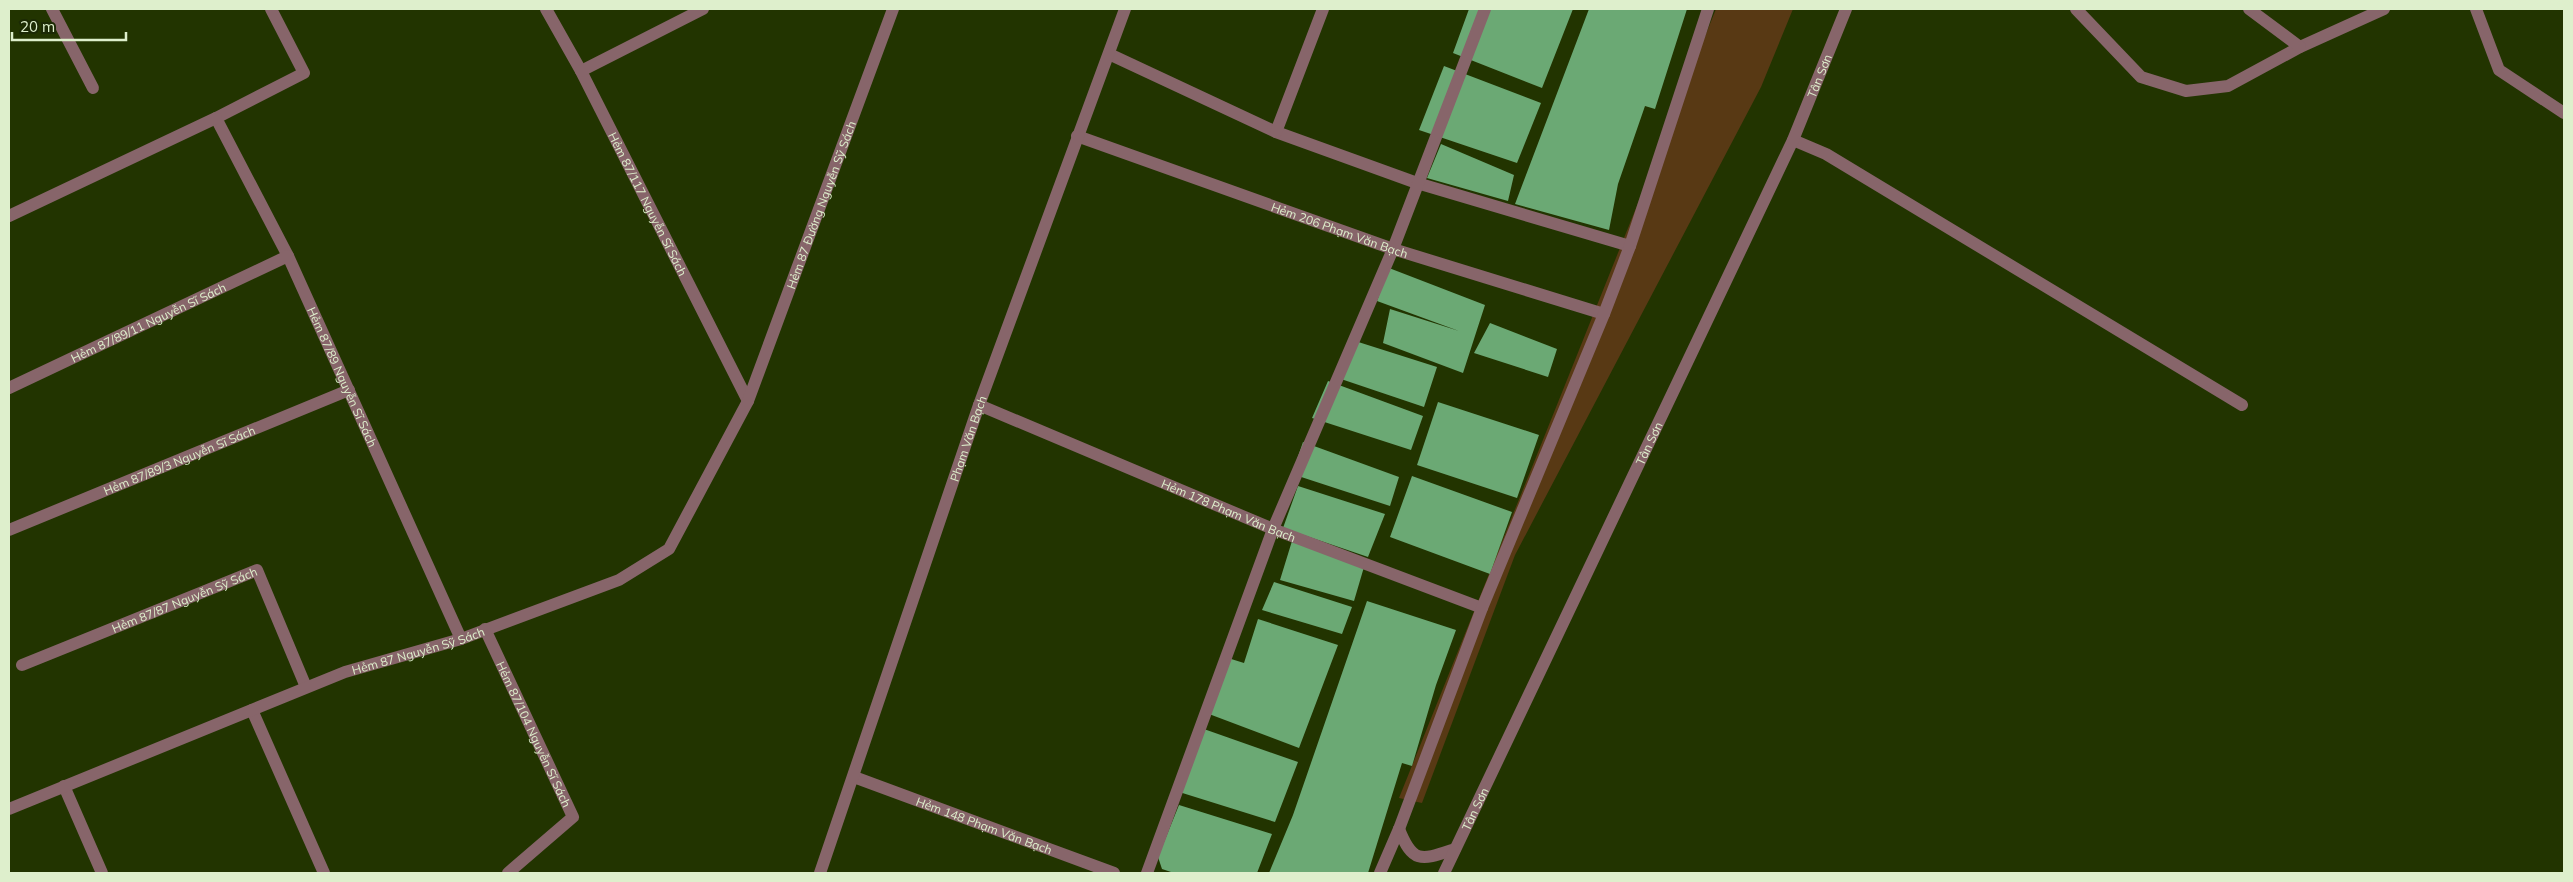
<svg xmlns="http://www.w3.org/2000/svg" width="2573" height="882" font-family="Mulish,sans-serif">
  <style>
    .green { fill: #583914 }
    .building { fill: #6ba974 }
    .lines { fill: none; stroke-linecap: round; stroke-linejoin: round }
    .minor { stroke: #87656a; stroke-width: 12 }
    .labels { text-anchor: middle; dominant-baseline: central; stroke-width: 5; stroke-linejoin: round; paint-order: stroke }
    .street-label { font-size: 12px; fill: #deefcc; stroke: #1b2905 }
  </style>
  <rect width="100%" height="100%" fill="#223400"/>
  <path class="green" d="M1716,9H1793L1761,87L1515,555L1422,803L1399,798Z"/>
  <path class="building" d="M1469,9H1573L1542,88L1453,53Z
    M1589,9H1687L1655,109L1645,106L1618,184L1609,230L1515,204Z
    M1444,66L1541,103L1517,163L1419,130Z
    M1441,144L1514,175L1508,201L1427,178Z
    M1389,268L1485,305L1463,373L1383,343L1390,309L1459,331L1377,301Z
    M1490,323L1557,349L1548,377L1474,353Z
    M1352,340L1437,367L1424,407L1338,378Z
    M1328,381L1423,416L1411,450L1312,418Z
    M1438,402L1539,435L1517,498L1417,465Z
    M1303,442L1399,477L1390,506L1292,474Z
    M1412,476L1512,512L1490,574L1390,537Z
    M1298,486L1385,514L1368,557L1283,528Z
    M1292,541L1364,567L1354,601L1280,580Z
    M1274,582L1352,607L1342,634L1262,610Z
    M1367,601L1456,630L1436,685L1412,766L1402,763L1368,873H1269L1293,815Z
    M1258,619L1338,645L1299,748L1209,714L1228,658L1244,663Z
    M1201,728L1298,762L1275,822L1176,791Z
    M1179,805L1272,834L1257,873H1174L1162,869L1158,857Z"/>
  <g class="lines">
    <g class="minor">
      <path d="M52,9L93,88"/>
      <path id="s1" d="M271,9L304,73L216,118L288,256L461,639"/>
      <path id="s2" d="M546,9L581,71L748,401"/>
      <path d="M2076,9L2141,77L2186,91L2228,86L2300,47L2384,9"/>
      <path d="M2249,9L2300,47"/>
      <path d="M2476,9L2499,70L2564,113"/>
      <path d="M1109,54L1276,132L1417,183L1630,246"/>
      <path d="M581,71L703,9"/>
      <path d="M1276,132L1323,9"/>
      <path id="s3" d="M1077,136L1393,249L1604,314"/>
      <path d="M1793,140L1826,154L2242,405"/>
      <path d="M9,216L216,118"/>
      <path id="s4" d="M9,388L288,256"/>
      <path id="s5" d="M979,405L1273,529L1482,608"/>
      <path id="s6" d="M9,530L349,390"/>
      <path id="s7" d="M485,629L573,817L508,873"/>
      <path id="s8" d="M22,665L257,570L306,687"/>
      <path d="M252,710L324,873"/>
      <path id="s9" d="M854,777L1114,873"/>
      <path d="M64,786L102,873"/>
      <path id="s10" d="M9,809L345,672L461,639L619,580L669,549L748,401L893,9"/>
      <path d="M1399,829C1413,865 1422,860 1455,849"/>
      <path id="s11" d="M820,873L979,405L1125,9"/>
      <path d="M1147,873L1273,529L1393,249L1485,9"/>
      <path d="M1380,873L1399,829L1482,608L1604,314L1630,246L1708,9"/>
      <path id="s12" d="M1444,873L1793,140L1846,9"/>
    </g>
  </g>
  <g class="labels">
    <g class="street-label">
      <text stroke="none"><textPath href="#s12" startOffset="881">Tân Sơn</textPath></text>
      <text stroke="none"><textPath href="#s2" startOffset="220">Hẻm 87/117 Nguyễn Sĩ Sách</textPath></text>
      <text stroke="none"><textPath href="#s10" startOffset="1088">Hẻm 87 Đường Nguyễn Sỹ Sách</textPath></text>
      <text stroke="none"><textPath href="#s3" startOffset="279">Hẻm 206 Phạm Văn Bạch</textPath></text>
      <text stroke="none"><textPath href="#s4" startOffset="154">Hẻm 87/89/11 Nguyễn Sĩ Sách</textPath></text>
      <text stroke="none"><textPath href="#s1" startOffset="459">Hẻm 87/89 Nguyễn Sĩ Sách</textPath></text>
      <text stroke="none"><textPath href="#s11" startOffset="459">Phạm Văn Bạch</textPath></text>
      <text stroke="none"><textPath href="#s12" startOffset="476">Tân Sơn</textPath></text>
      <text stroke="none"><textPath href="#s6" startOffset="184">Hẻm 87/89/3 Nguyễn Sĩ Sách</textPath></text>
      <text stroke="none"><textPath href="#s5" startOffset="271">Hẻm 178 Phạm Văn Bạch</textPath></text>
      <text stroke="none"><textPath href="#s8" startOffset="175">Hẻm 87/87 Nguyễn Sỹ Sách</textPath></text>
      <text stroke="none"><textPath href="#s10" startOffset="439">Hẻm 87 Nguyễn Sỹ Sách</textPath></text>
      <text stroke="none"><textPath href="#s7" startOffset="116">Hẻm 87/104 Nguyễn Sĩ Sách</textPath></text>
      <text stroke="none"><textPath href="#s12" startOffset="71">Tân Sơn</textPath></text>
      <text stroke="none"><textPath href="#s9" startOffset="139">Hẻm 148 Phạm Văn Bạch</textPath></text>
    </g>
  </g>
  <rect width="2573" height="882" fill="none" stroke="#deefcc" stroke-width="20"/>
  <path d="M12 32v8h114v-8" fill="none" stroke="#deefcc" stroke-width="2.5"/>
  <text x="20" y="32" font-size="15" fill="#deefcc" stroke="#1b2905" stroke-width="4" paint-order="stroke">20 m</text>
</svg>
